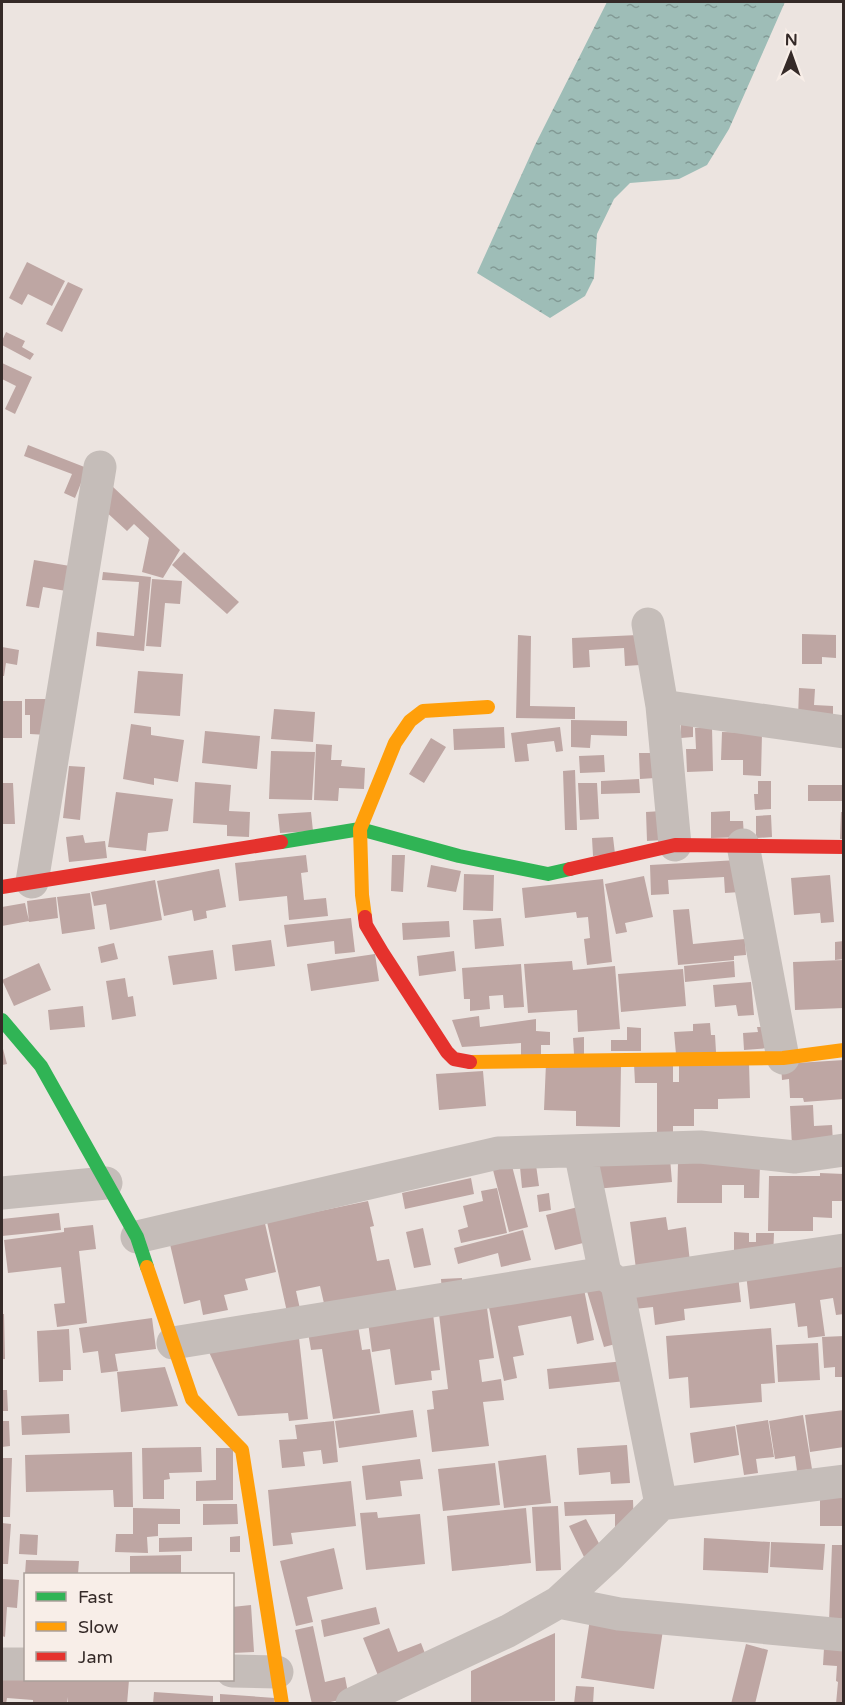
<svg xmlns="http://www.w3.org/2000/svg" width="845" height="1705" font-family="'Varela Round',sans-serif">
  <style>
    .water { fill: url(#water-ripples) }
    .building { fill: #bea6a3 }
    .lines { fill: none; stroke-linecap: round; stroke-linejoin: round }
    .street { stroke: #c5bdb9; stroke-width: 33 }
    .fast { stroke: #30b455; stroke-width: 14 }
    .slow { stroke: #ff9f0a; stroke-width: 14 }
    .jam { stroke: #e5322d; stroke-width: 14 }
  </style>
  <defs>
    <pattern id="water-ripples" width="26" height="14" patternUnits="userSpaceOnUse" patternTransform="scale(1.5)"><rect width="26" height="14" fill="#9ebdb7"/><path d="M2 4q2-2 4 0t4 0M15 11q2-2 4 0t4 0" fill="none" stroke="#829a95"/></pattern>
  </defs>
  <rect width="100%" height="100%" fill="#ece4e0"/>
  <path class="water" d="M607,2H785L729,129L707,165L679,179L630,183L614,199L597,234L594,278L585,296L550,318L477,273L535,145Z"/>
  <path class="building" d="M27,262L65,281L52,306L28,294L22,305L9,298Z
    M68,282L83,289L62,332L46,324Z
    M6,332L25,341L22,347L34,354L30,360L2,345V341Z
    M2,363L32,377L15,414L5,409L16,386L2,379Z
    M28,445L87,468L75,498L64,493L72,474L24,456Z
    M112,486L180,550L163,578L142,572L149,538L134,524L127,531L103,509Z
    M184,552L239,602L227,614L172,565Z
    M34,560L70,566L66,591L43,587L39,608L26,606Z
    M103,572L151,577L144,651L96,646L97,632L134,636L139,582L102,580Z
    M152,579L182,581L180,604L165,603L161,647L146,646Z
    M802,634L836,635V658L822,657V664H802Z
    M518,635L531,636L530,706L575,707V719L516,718Z
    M638,635L640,665L625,666L624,648L589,650L590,667L573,668L572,638Z
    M2,647L19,650L17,665L6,663L4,676H2Z
    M138,671L183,674L180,716L134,713Z
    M799,688L815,689L814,705L833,706V721L798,719Z
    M25,699H49L48,735L30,734V715H25Z
    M2,701H22V738H2Z
    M274,709L315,712L313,742L271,739Z
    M571,720L627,721V736L591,735L590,748L571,747Z
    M681,722H693V737L681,738Z
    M131,724L151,727V735L184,740L178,782L154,778V785L123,779Z
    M504,727L505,748L454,750L453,729Z
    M560,727L563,751L556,752L554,741L527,744L529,761L515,762L511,733Z
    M712,727L713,771L687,772L686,749H696L695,728Z
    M205,731L260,736L257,769L202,763Z
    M722,732L762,733L761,776L743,775V760H721Z
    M431,738L446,747L424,783L409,774Z
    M316,744L332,745L331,760H342L341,766L365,768L364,789L339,788L338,801L314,800Z
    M271,751L315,752L312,800L269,799Z
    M639,753H654L655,778L640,779Z
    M604,755L605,772L580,773L579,756Z
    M69,766L85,767L80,820L63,818Z
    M575,770L577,830H565L563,771Z
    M639,779L640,793L601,794V781Z
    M758,781H771V809L755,810L754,794H758Z
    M195,782L231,785L229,811L250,812L249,837L227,836V825L193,823Z
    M2,783H13L15,824H2Z
    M578,783H597L599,819L580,820Z
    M808,785H844V801H808Z
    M116,792L173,799L168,831L148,833L146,851L108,847Z
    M662,811L664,840L647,841L646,812Z
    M730,811V821H743L744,837L711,838V812Z
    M311,812L313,831L280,833L278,814Z
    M841,812H844V839H840Z
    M771,815L772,837L756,838V816Z
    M83,835L85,843L105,841L107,858L69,862L66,837Z
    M613,837L615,854L593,856L592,838Z
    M306,855L308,872L301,873L304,900L326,898L328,916L289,920L287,896L239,901L235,863Z
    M392,855H405L403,892L391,891Z
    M738,860L740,892L725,893L724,877L668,880L669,894L651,895L650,865Z
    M431,865L461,871L456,892L427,887Z
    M219,869L226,907L206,911L207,918L194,921L192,910L164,916L157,881Z
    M464,874L494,875L493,911L463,910Z
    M830,875L834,922L821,923L820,913L794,915L791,878Z
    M644,876L653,917L625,923L627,932L616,934L605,884Z
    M603,879L612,962L587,965L584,939L590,938L588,917L577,918L576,912L525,918L522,888Z
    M155,880L162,920L110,930L106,904L94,906L91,892Z
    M90,893L95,929L62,934L57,897Z
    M56,897L58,918L29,922L27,901Z
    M25,903L29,921L2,926V907Z
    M689,909L693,944L745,939L746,955L734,956V960L678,965L673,910Z
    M351,918L355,952L335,954L334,941L287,947L284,925Z
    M501,918L504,946L475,949L473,920Z
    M449,921L450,937L403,940L402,923Z
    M271,940L275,966L235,971L232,945Z
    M844,941V959L835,960V942Z
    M114,943L118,959L101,963L98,947Z
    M213,950L217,979L173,985L168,956Z
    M454,951L456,971L419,976L417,956Z
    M375,954L379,981L311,991L307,964Z
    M844,960V1008L795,1010L793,962Z
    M572,961L573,970L615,966L620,1029L578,1032L577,1010L528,1013L524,964Z
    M734,961L735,977L685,982L684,966Z
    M39,963L51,990L14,1006L2,980Z
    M521,964L524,1007L504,1008L503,995L489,996L490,1009L470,1011V999H464L462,968Z
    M683,969L686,1006L621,1012L618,974Z
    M125,978L128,997L133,996L136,1016L112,1020L106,981Z
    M751,982L754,1015L738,1016L736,1005L715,1007L713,985Z
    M83,1006L85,1027L50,1030L48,1010Z
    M479,1016L480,1027L536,1019V1031L550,1032V1045H541V1058H521V1043L462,1047L452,1020Z
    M710,1023L711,1035H715L716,1052L676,1054L674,1032L693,1031V1024Z
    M627,1027L641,1028V1051H611V1040H627Z
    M757,1027H767L769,1048L744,1050L743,1033L758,1032Z
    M584,1037V1054H574L573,1038Z
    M2,1045L7,1064L2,1065Z
    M844,1060V1099L804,1102L803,1098H790L789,1079L782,1080L781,1064Z
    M546,1063L621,1066L620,1127L576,1126V1111L544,1110Z
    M749,1063L750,1098L718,1099V1109H694V1126H673V1145L657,1146V1083H635L634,1064H673V1082H679V1064Z
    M483,1071L486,1106L439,1110L436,1074Z
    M813,1105L814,1126L832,1125L833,1143L792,1146L790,1106Z
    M670,1158L672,1182L595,1189L592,1165Z
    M678,1162L760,1163L759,1198H744V1185H722V1203H677Z
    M536,1165L539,1186L522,1188L520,1167Z
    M512,1166L528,1227L509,1232L493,1170Z
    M820,1173L844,1174V1201H832V1218L813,1217V1231H768L769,1176H820Z
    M471,1178L474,1194L405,1209L402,1193Z
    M497,1188L507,1233L461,1243L458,1230L468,1227L463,1206L483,1201L481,1191Z
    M549,1193L551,1210L539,1212L537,1195Z
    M368,1201L374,1226L370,1227L377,1261L389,1259L398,1297L326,1312L320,1286L296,1291L300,1309L287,1312L267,1222Z
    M582,1206L591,1241L555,1250L546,1215Z
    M59,1213L61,1230L2,1236V1219Z
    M666,1217L668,1230L686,1227L690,1262L636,1269L630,1222Z
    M264,1219L276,1272L245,1279L248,1290L224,1295L228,1310L203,1315L200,1300L184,1304L169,1240Z
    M93,1225L96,1249L79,1251L87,1323L57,1327L54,1304L65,1303L61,1267L8,1273L4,1240L64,1232V1228Z
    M423,1228L431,1265L414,1268L406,1232Z
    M523,1230L531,1260L501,1267L498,1253L458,1264L454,1248Z
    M734,1232L749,1233V1242H756V1233H774L773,1259H734Z
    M844,1262V1314L836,1315L833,1298L820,1300L825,1336L808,1338L807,1326L798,1327L795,1303L750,1309L746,1274Z
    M738,1275L741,1302L684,1309L685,1320L655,1325L653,1307L634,1309L631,1289Z
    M462,1278V1291L442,1292L441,1279Z
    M606,1282L623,1342L604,1347L586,1288Z
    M583,1284L594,1340L577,1344L571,1316L518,1326L524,1355L513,1357L517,1378L504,1381L488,1303Z
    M487,1308L494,1358L479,1360L482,1382L501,1379L504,1400L483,1402L489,1446L432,1452L427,1410L434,1409L432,1391L448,1389L439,1314Z
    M2,1314H4L5,1359H2Z
    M433,1314L440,1370L431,1371L432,1380L395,1385L390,1349L372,1352L368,1322Z
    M152,1318L156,1349L115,1354L118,1371L101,1373L98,1351L83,1353L79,1328Z
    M358,1325L362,1350L370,1349L380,1413L333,1419L322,1349L311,1350L308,1332Z
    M771,1328L775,1383L761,1384L762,1402L690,1408L688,1377L669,1379L666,1336Z
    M69,1329L71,1370H63V1381L39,1382L37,1331Z
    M844,1336V1377H835V1367L824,1368L822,1337Z
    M299,1338L308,1419L289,1421L288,1413L238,1416L209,1352Z
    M818,1343L820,1380L778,1382L776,1345Z
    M624,1361L626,1381L549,1389L547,1369Z
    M165,1367L178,1406L121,1412L117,1372Z
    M2,1390H7L8,1411H2Z
    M413,1410L417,1437L339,1448L335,1421Z
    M844,1410V1447L810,1452L805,1415Z
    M69,1414L70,1433L22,1435L21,1416Z
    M803,1415L812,1469L797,1471L795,1456L775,1459L769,1421Z
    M768,1420L774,1457L756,1459L758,1473L744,1475L736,1425Z
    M2,1421H9L10,1446L2,1447Z
    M334,1421L338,1462L323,1464L321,1450L303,1452L305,1466L282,1468L279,1440L297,1439L295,1425Z
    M735,1426L739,1455L694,1463L690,1433Z
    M627,1445L630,1483L611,1484L610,1472L579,1475L577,1448Z
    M201,1447L202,1472L169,1473L170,1479L164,1480V1499H143L142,1448Z
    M216,1448H233V1500L196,1501V1481L216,1480Z
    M132,1452L133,1507H114L113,1490L26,1492L25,1455Z
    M546,1455L551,1503L504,1508L498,1461Z
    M2,1458H12L10,1517H2Z
    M420,1459L423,1479L400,1481L402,1496L366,1500L362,1466Z
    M495,1463L500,1505L443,1511L438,1469Z
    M351,1481L356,1526L291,1533L293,1544L273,1546L268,1490Z
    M820,1492L844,1493V1526H820Z
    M633,1500L634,1530L615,1531V1514L565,1516L564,1502Z
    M203,1504H237L238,1524L203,1525Z
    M558,1506L561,1570L536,1571L532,1507Z
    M133,1508L180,1509V1524H158V1536L147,1537L148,1553L115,1552L116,1534H133Z
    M526,1508L531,1563L452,1571L447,1516Z
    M377,1512L378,1518L420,1514L425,1564L366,1570L360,1513Z
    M586,1519L602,1549L584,1557L569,1526Z
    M2,1523L11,1524L8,1564H2Z
    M20,1534L38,1535L37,1555L19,1554Z
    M240,1536V1552H230V1537Z
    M192,1537V1551L159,1552V1538Z
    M704,1538L770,1542L768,1573L703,1570Z
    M771,1542L825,1544L823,1570L770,1567Z
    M832,1545H844V1623L829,1622Z
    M334,1548L343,1589L307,1597L313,1622L296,1626L280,1561Z
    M181,1555V1574H130V1556Z
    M26,1560L79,1561L78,1574H25Z
    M2,1579L19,1580L17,1608L7,1607L5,1637L2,1636Z
    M251,1605L254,1652L232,1653V1607Z
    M376,1607L380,1624L324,1637L321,1620Z
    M590,1619L663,1630L654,1689L581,1678Z
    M313,1626L325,1682L345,1677L349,1698L321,1704H312L295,1630Z
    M389,1628L398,1652L421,1643L429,1664L381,1683L363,1638Z
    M555,1633V1701L471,1702V1671Z
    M746,1644L768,1650L755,1704H731Z
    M824,1648L844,1650V1704H836L838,1682L836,1681L837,1666L823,1665Z
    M2,1669L26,1680H129L127,1704H68L67,1697V1704H33V1700L7,1698L6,1704H2Z
    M576,1686L594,1687L593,1704H574Z
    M154,1692L213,1696V1704H153Z
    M220,1694L275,1698L274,1704H220Z"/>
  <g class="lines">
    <path class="street" d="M648,624L662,706L675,845
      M662,706L844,732
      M743,845L783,1058
      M32,882L100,467
      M2,1193L106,1183
      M137,1237L498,1153L700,1147L795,1157L844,1150
      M617,1284L844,1250
      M173,1343L605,1273
      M661,1504L844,1481
      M559,1602L619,1614L844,1635
      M2,1664H26
      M232,1671L277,1672
      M352,1704L508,1631L559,1602L610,1555L661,1504L617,1284L605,1273L580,1151"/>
    <path class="fast" d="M281,842L360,829L459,856L548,874L570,869
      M2,1020L41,1066L137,1237L147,1267"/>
    <path class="slow" d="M365,917L362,895L360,829L395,743L410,721L423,711L488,707
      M470,1062L783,1058L844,1050
      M147,1267L192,1399L242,1450L282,1704"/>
    <path class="jam" d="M570,869L675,845L844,847
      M2,887L281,842
      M365,917L366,925L382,952L447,1052L454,1059L470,1062"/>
  </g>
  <rect width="845" height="1705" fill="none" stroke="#352a28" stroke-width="6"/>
  <rect x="24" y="1573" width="210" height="108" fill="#f8eee8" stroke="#aaa09b" stroke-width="1.5"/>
  <rect x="36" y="1592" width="30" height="9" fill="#30b455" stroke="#aaa09b" stroke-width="1.5"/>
  <text x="78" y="1603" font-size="18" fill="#352a28">Fast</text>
  <rect x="36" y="1622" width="30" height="9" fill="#ff9f0a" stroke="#aaa09b" stroke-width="1.5"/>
  <text x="78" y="1633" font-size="18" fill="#352a28">Slow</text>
  <rect x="36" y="1652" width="30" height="9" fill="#e5322d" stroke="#aaa09b" stroke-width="1.5"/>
  <text x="78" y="1663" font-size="18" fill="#352a28">Jam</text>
  <g transform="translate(791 54) rotate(1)" stroke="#f8eee8" stroke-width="4.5" paint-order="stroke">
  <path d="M0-4.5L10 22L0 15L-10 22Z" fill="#352a28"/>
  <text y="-9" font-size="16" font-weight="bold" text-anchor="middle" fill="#352a28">N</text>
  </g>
</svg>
